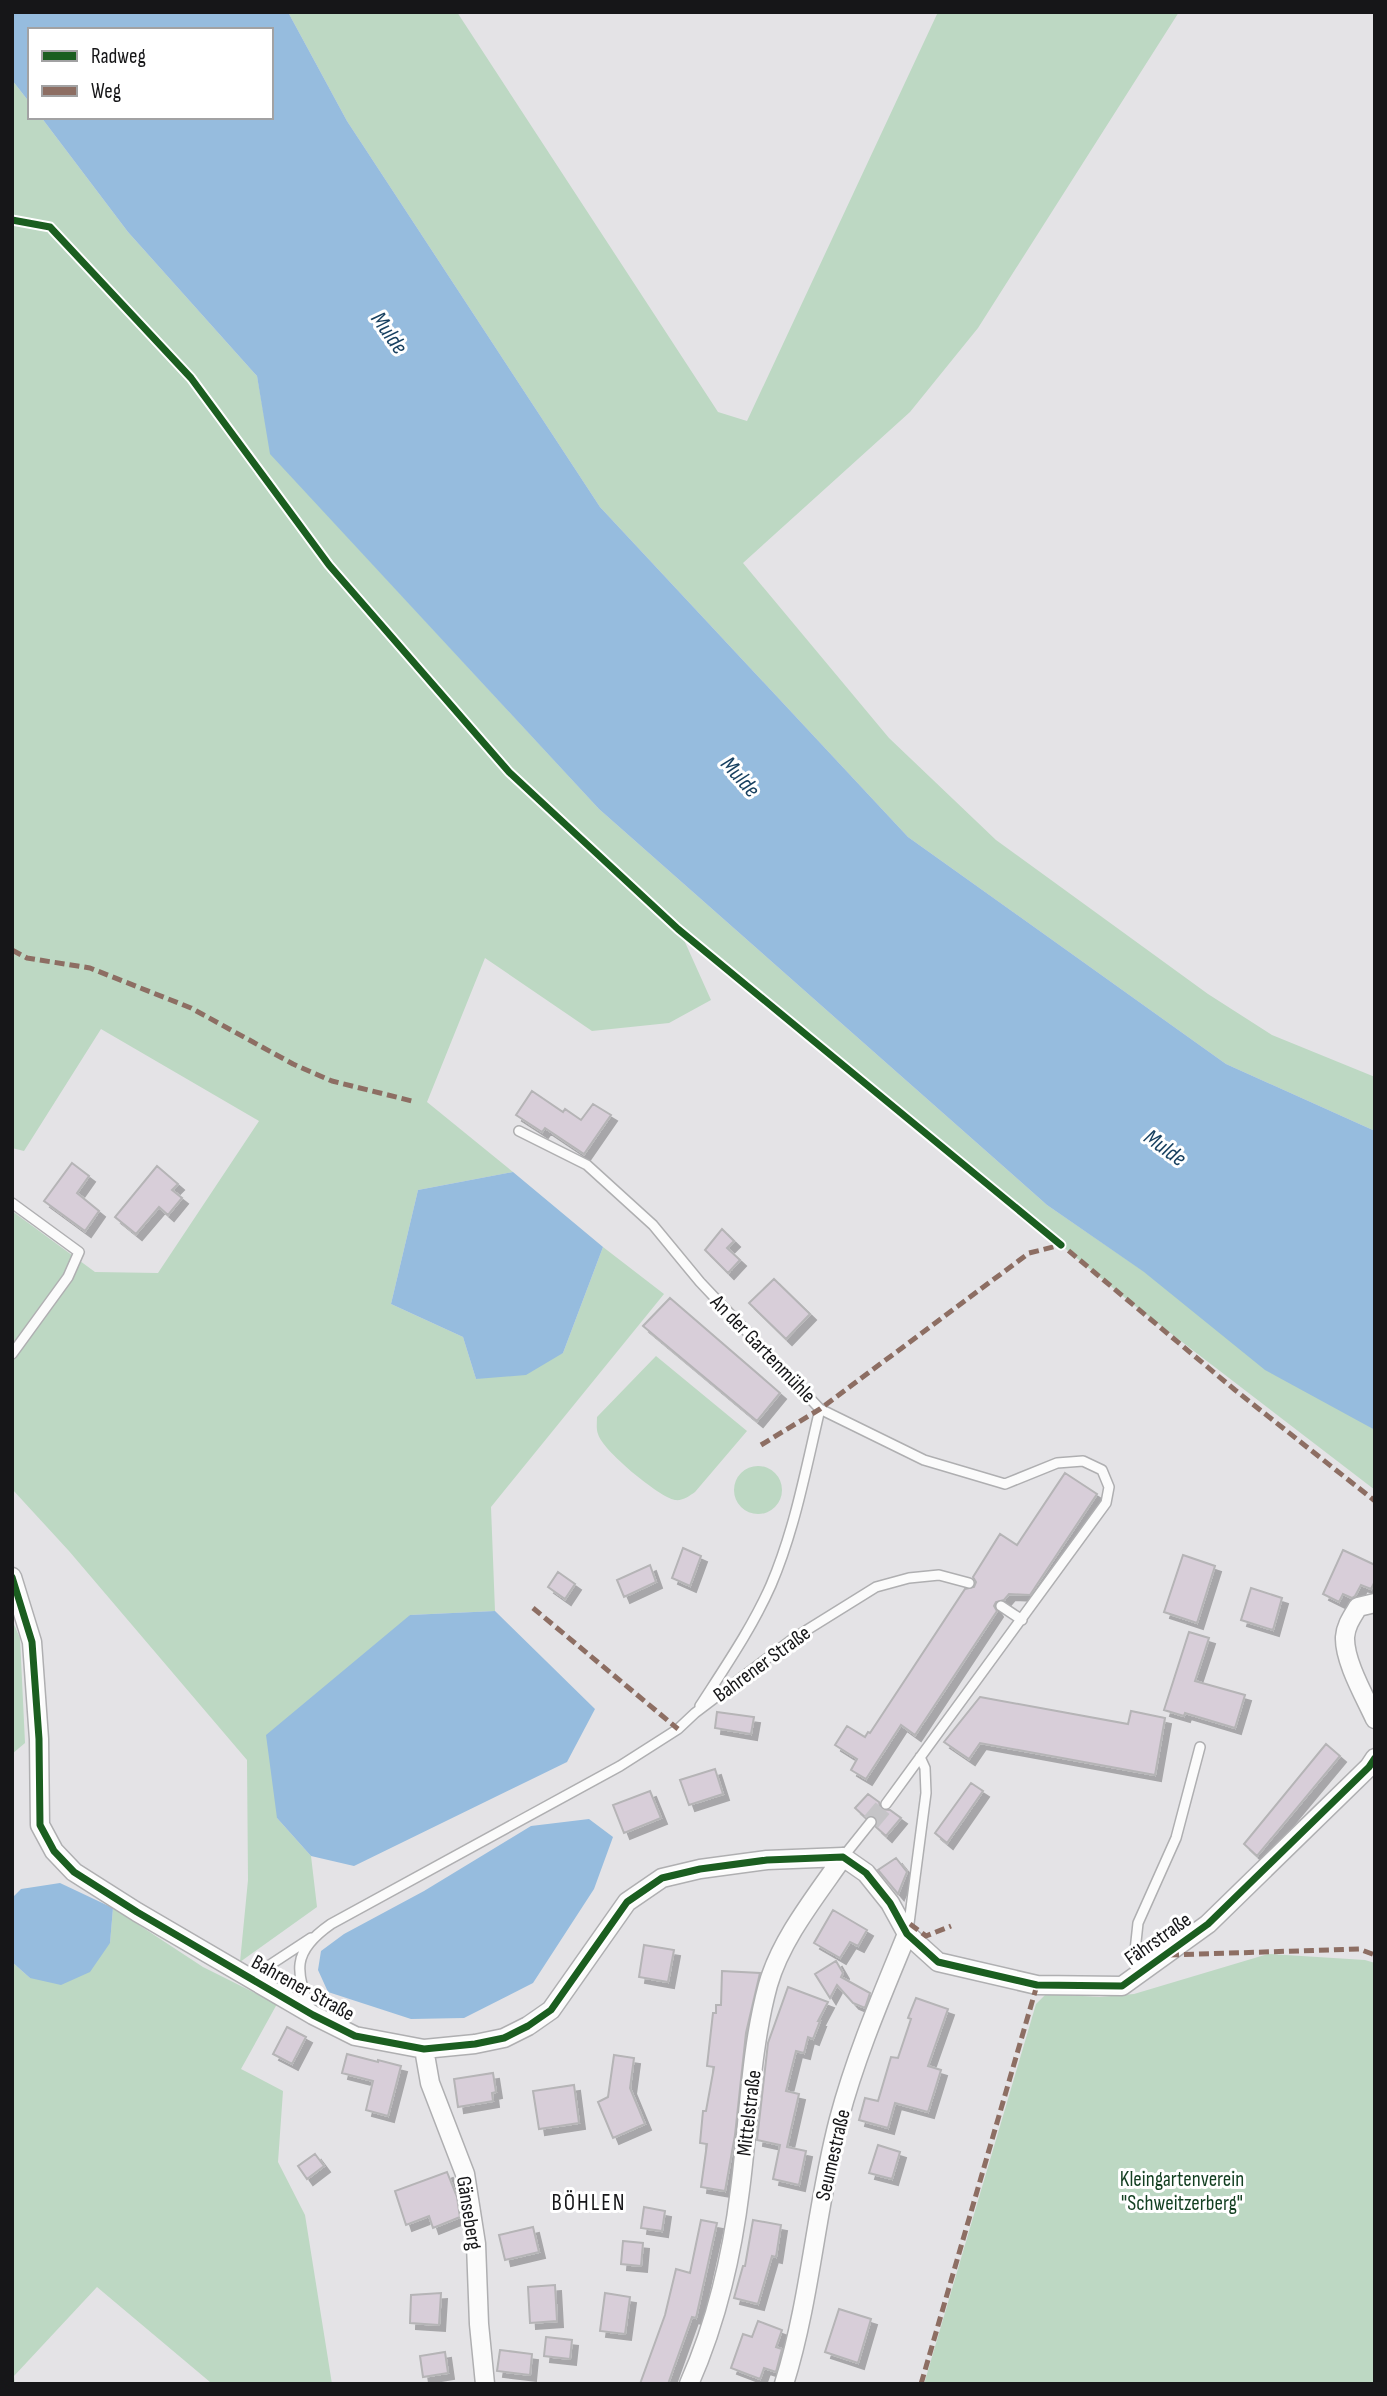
<svg xmlns="http://www.w3.org/2000/svg" width="1387" height="2396" font-family="'Sofia Sans Condensed',sans-serif">
  <style>
    .green { fill: #bdd8c3 }
    .water { fill: #96bcde }
    .building { fill: #d8ced9; stroke: #b5b4b6; stroke-width: 2; filter: url(#shadow) }
    .lines { fill: none; stroke-linecap: round; stroke-linejoin: round }
    .minor-tunnel { stroke: #c5c4c7; stroke-width: 18; stroke-dasharray: 18 9; stroke-linecap: butt }
    .service-casing { stroke: #afafb1; stroke-width: 12 }
    .minor-casing { stroke: #afafb1; stroke-width: 21 }
    .service { stroke: #fbfbfb; stroke-width: 9 }
    .minor { stroke: #fbfbfb; stroke-width: 18 }
    .quiet { stroke: #8d6e63; stroke-width: 5; stroke-dasharray: 10 5; stroke-linecap: butt }
    .cycleway-casing { stroke: #fff; stroke-width: 11 }
    .cycleway { stroke: #1b5e20; stroke-width: 7 }
    .labels { text-anchor: middle; dominant-baseline: central; stroke-width: 6; stroke-linejoin: round; paint-order: stroke }
    .street-label { font-size: 21px; fill: #161618; stroke: #fff }
    .park-label { font-size: 21px; fill: #133f21; stroke: #fff }
    .water-label { font-size: 23px; font-style: italic; fill: #163f5f; stroke: #fff }
    .neighbourhood-label { font-size: 23px; letter-spacing: 2px; fill: #161618; stroke: #fff }
  </style>
  <defs>
    <filter id="shadow"><feDropShadow dx="6" dy="6" stdDeviation="0" flood-color="#0004"/></filter>
  </defs>
  <rect width="100%" height="100%" fill="#e4e3e6"/>
  <path class="green" d="M288,12H457L718,412L747,421L938,12H1179L978,328L910,412L743,563L889,738L996,840L1208,994L1272,1035L1375,1077V1131L1226,1064L908,837L600,507L347,121Z
    M12,80L30,103V117H41L128,232L257,376L271,454L599,809L1047,1205L1375,1430V1490L1130,1302L680,931L711,1000L669,1023L592,1031L485,958L427,1102L513,1172L418,1190L391,1304L463,1337L476,1379L563,1353L603,1247L664,1294L491,1507L495,1611L410,1615L277,1818L311,1856L317,1907L240,1962L248,1880L247,1760L69,1551L12,1489V1211L95,1272L158,1273L259,1121L101,1029L24,1151L12,1148Z
    M656,1356L747,1431L695,1492C689,1496 683,1501 675,1500C659,1497 602,1450 598,1434C596,1429 597,1422 597,1417Z
    M734 1490a24 24 0 1 1 48 0a24 24 0 1 1-48 0Z
    M12,1620L20,1638L25,1743L12,1754Z
    M113,1908L203,1967L277,2004L241,2069L283,2091L278,2162L305,2215L332,2384H216L210,2382L97,2287L14,2376L15,2384H12V1962L30,1978L110,1943Z
    M1268,1954L1365,1960L1375,1963V2384H924L1036,2004L1046,1994L1100,1997L1134,1994Z"/>
  <path class="water" d="M12,12H288L347,121L600,507L908,837L1226,1064L1375,1131V1430L1265,1370L1144,1272L1047,1205L599,809L270,454L257,376L128,232L41,117H271V30H30V103L12,80Z
    M513,1172L603,1247L563,1353L526,1375L476,1379L463,1337L391,1304L418,1190Z
    M495,1611L595,1709L567,1762L354,1866L311,1856L277,1818L266,1735L410,1615Z
    M589,1819L613,1837L594,1889L533,1983L464,2018L411,2019L328,1992L318,1970L321,1951L344,1934L424,1891L531,1826Z
    M60,1883L113,1908L110,1943L90,1972L61,1985L30,1978L12,1962V1898L21,1889Z"/>
  <path class="building" d="M532,1091L563,1112L565,1109L581,1120L593,1104L611,1115L584,1154L545,1128L542,1132L516,1115Z
    M72,1163L89,1176L77,1193L99,1211L85,1231L44,1201Z
    M157,1166L178,1184L172,1190L182,1198L168,1215L159,1207L136,1234L115,1217Z
    M722,1229L734,1241L727,1248L740,1260L728,1273L705,1250Z
    M774,1279L810,1314L786,1339L749,1303Z
    M670,1298L780,1393L757,1421L643,1326Z
    M1065,1473L1097,1494L1030,1595L1009,1594L1004,1600L996,1602L994,1606L997,1611L915,1735L901,1725L866,1779L851,1770L857,1759L835,1745L847,1726L865,1737L868,1732L870,1733L965,1589L974,1587L976,1582L973,1577L1000,1534L1017,1545Z
    M683,1548L701,1556L690,1586L672,1578Z
    M1343,1550L1375,1565V1581L1371,1589L1361,1585L1355,1596L1352,1598L1343,1594L1339,1602L1323,1594Z
    M1183,1555L1215,1566L1197,1623L1164,1612Z
    M650,1565L656,1582L624,1597L617,1580Z
    M558,1572L575,1584L565,1599L548,1587Z
    M1251,1588L1282,1598L1273,1630L1241,1620Z
    M1189,1632L1209,1638L1195,1681L1245,1695L1235,1728L1185,1713L1184,1716L1164,1710Z
    M980,1697L1128,1724L1131,1711L1165,1718L1155,1775L980,1743L969,1759L944,1742Z
    M717,1712L754,1717L751,1734L715,1728Z
    M1326,1744L1340,1756L1257,1856L1244,1844Z
    M715,1769L723,1794L689,1805L680,1780Z
    M971,1783L983,1791L947,1843L935,1833Z
    M650,1791L661,1818L624,1833L613,1805Z
    M868,1794L879,1802L881,1809L890,1810L901,1818L886,1836L876,1827L878,1822L876,1817L871,1815L866,1818L855,1808Z
    M896,1858L907,1872L898,1894L878,1870Z
    M833,1910L867,1930L858,1946L850,1942L840,1958L814,1943Z
    M644,1945L674,1950L668,1982L639,1977Z
    M836,1961L843,1973L841,1977L870,1993L865,2008L853,2003L837,1985L830,1998L815,1974Z
    M722,1971L760,1973L746,2033L735,2135L725,2191L701,2187L707,2144L700,2143L703,2111H706L714,2067L707,2066L713,2013H716V2005H721Z
    M788,1987L828,2002L818,2021H820L813,2039L808,2037L804,2053L796,2051L786,2091L799,2094L787,2147L806,2151L799,2185L773,2179L780,2145L757,2140L768,2043Z
    M916,1998L948,2009L928,2066L941,2070L928,2112L895,2103L888,2128L859,2120L865,2098L878,2101L891,2057L898,2058L911,2019L908,2018Z
    M287,2027L306,2037L292,2064L273,2054Z
    M347,2054L378,2062V2060L401,2066L388,2116L366,2110L373,2081L342,2073Z
    M614,2055L634,2058L630,2088L645,2124L613,2138L598,2102L608,2097Z
    M493,2073L496,2092L492,2093L493,2101L458,2107L454,2079Z
    M574,2085L579,2123L539,2129L533,2091Z
    M878,2145L900,2152L892,2179L869,2173Z
    M315,2154L324,2166L307,2179L298,2166Z
    M447,2172L457,2197L460,2217L433,2228L429,2216L406,2225L395,2191Z
    M644,2207L665,2211L662,2231L641,2228Z
    M701,2220L717,2223L696,2318L692,2317L668,2384H640L665,2315L676,2269L690,2273Z
    M753,2220L781,2225L776,2257L772,2256L758,2304L734,2298L743,2266H745Z
    M533,2227L539,2252L505,2260L499,2235Z
    M623,2241L643,2243L641,2266L621,2264Z
    M555,2285L557,2321L530,2323L528,2287Z
    M441,2293L439,2325L410,2323L411,2295Z
    M605,2293L630,2297L625,2334L600,2331Z
    M839,2309L871,2319L858,2363L825,2352Z
    M758,2321L782,2330L776,2347L782,2349L776,2372L764,2368L760,2379L731,2368L743,2334L752,2337Z
    M546,2337L572,2340L570,2359L544,2356Z
    M500,2350L532,2354L530,2375L497,2371Z
    M445,2352L448,2373L423,2377L420,2356Z"/>
  <g class="lines">
    <path class="minor-tunnel" d="M871,1822L886,1804"/>
    <defs>
      <path id="service" d="M519,1131L587,1165L653,1225L700,1282L820,1409L924,1460L1005,1484L1057,1463L1083,1461L1102,1470L1109,1487L1106,1503L886,1804
        M12,1203L79,1252L68,1277L12,1354
        M1001,1606L1022,1620
        M700,1706C725,1667 752,1628 771,1585C795,1529 806,1468 820,1409
        M843,1857L871,1822
        M908,1931L926,1793L925,1768L920,1757
        M1136,1975L1135,1951L1138,1923L1176,1838L1200,1747
        M250,1978L311,1938
        M312,2013C295,1971 291,1952 331,1924L620,1766L678,1729L695,1713L794,1638L876,1587L909,1578L939,1575L969,1583"/>
      <path id="minor" d="M12,1577L32,1642L39,1739L40,1825L54,1851L74,1872L137,1912L313,2015L355,2036L424,2049L475,2044L504,2038L528,2026L551,2010L627,1902L662,1878L700,1869L767,1860L843,1857L866,1873L890,1903L907,1934L938,1962L1037,1985L1122,1986L1208,1924L1369,1767L1375,1758
        M1375,1603L1358,1607C1352,1617 1346,1625 1345,1637C1344,1661 1365,1697 1375,1719
        M424,2049L430,2083L465,2174L476,2244L479,2324L485,2384
        M689,2384C716,2323 732,2255 740,2190C749,2122 750,2051 768,1985C781,1939 816,1896 843,1857
        M784,2384C811,2298 816,2206 839,2119C856,2055 882,1995 907,1934"/>
    </defs>
    <use href="#service" class="service-casing"/>
    <use href="#minor" class="minor-casing"/>
    <use href="#service" class="service"/>
    <use href="#minor" class="minor"/>
    <path class="quiet" d="M12,950L27,958L90,968L191,1008L293,1064L332,1081L416,1102
      M1057,1241L1235,1390L1375,1501
      M761,1445L820,1409L1029,1253L1061,1245
      M533,1608L678,1729
      M910,1924L926,1936L951,1926
      M1169,1955L1359,1949L1375,1955
      M921,2384L1037,1985"/>
    <defs>
      <path id="cycleway" d="M12,220L50,227L191,378L329,565L509,772L678,929L1061,1245
        M12,1577L32,1642L39,1739L40,1825L54,1851L74,1872L137,1912L313,2015L355,2036L424,2049L475,2044L504,2038L528,2026L551,2010L627,1902L662,1878L700,1869L767,1860L843,1857L866,1873L890,1903L907,1934L938,1962L1037,1985L1122,1986L1208,1924L1369,1767L1375,1758"/>
    </defs>
    <use href="#cycleway" class="cycleway-casing"/>
    <use href="#cycleway" class="cycleway"/>
  </g>
  <g class="labels">
    <g class="street-label">
      <text transform="translate(763 1349) rotate(46)">An der Gartenmühle</text>
      <text transform="translate(762 1664) rotate(-36)">Bahrener Straße</text>
      <text transform="translate(1158 1939) rotate(-35)">Fährstraße</text>
      <text transform="translate(303 1988) rotate(29)">Bahrener Straße</text>
      <text transform="translate(749 2113) rotate(-83)">Mittelstraße</text>
      <text transform="translate(833 2155) rotate(-77)">Seumestraße</text>
      <text transform="translate(469 2213) rotate(81)">Gänseberg</text>
    </g>
    <g class="park-label">
      <text x="1182" y="2179">Kleingartenverein<tspan x="1182" dy="24">"Schweitzerberg"</tspan></text>
    </g>
    <g class="water-label">
      <text transform="translate(389 333) rotate(55)">Mulde</text>
      <text transform="translate(740 777) rotate(48)">Mulde</text>
      <text transform="translate(1165 1148) rotate(36)">Mulde</text>
    </g>
    <g class="neighbourhood-label">
      <text x="589" y="2203">BÖHLEN</text>
    </g>
  </g>
  <rect width="1387" height="2396" fill="none" stroke="#161618" stroke-width="28"/>
  <rect x="28" y="28" width="245" height="91" fill="#ffffff" stroke="#a2a2a3" stroke-width="2"/>
  <rect x="42" y="51" width="35" height="10" fill="#1b5e20" stroke="#a2a2a3" stroke-width="2"/>
  <text x="91" y="63" font-size="21" fill="#161618">Radweg</text>
  <rect x="42" y="86" width="35" height="10" fill="#8d6e63" stroke="#a2a2a3" stroke-width="2"/>
  <text x="91" y="98" font-size="21" fill="#161618">Weg</text>
</svg>
